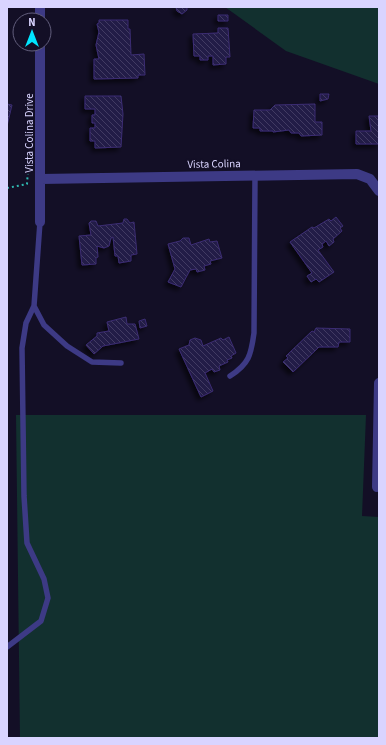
<svg xmlns="http://www.w3.org/2000/svg" width="386" height="745" font-family="'Source Sans 3',sans-serif">
  <style>
    .green { fill: #12302f }
    .building { fill: url(#building-back-hatch); stroke: #3b2d73; filter: url(#shadow) }
    .lines { fill: none; stroke-linecap: round; stroke-linejoin: round }
    .path { stroke: #2fb8b0; stroke-width: 2; stroke-dasharray: 2 3; stroke-linecap: butt }
    .lane { stroke: #3d3a85; stroke-width: 5.5 }
    .street { stroke: #3d3a85; stroke-width: 10 }
    .labels { text-anchor: middle; dominant-baseline: central; stroke-width: 4; stroke-linejoin: round; paint-order: stroke }
    .street-label { font-size: 11px; fill: #d9d4ff; stroke: #130f26 }
  </style>
  <defs>
    <pattern id="building-back-hatch" width="6" height="6" patternUnits="userSpaceOnUse"><rect width="6" height="6" fill="#241b47"/><path d="M-1 5l2 2M0 0l6 6M5-1l2 2" fill="none" stroke="#433b63"/></pattern>
    <filter id="shadow"><feDropShadow dx="-3.5" dy="3.5" stdDeviation="2" flood-color="#0009"/></filter>
  </defs>
  <rect width="100%" height="100%" fill="#130f26"/>
  <path class="green" d="M225,7H379V84L286,51Z
    M16,415H366L362,516L379,517V738H20Z"/>
  <path class="building" d="M176,7H187V10L182,14L177,11Z
    M218,15H228V21H218Z
    M99,20H128V29H130L131,55L144,54L145,75H138V78L94,79V59H99L96,45L99,32L97,24L99,23Z
    M218,28H228L230,57H226V64L213,65V56H208V60H200V56H194L193,34L218,33Z
    M320,94H329L328,99L320,101Z
    M85,96H121L123,114L121,147L95,148V141H90V128H95V123H92V115H95V109H85Z
    M7,104L12,105L7,126Z
    M315,104V122H322V135L301,136L299,133H291L289,130L273,132V131H260V128H253L254,110H270L275,105Z
    M369,116H379V144H356V131H371Z
    M336,217L343,226L340,228L342,231L333,239L334,242L329,246L326,241L322,244L323,247L318,250L334,272L319,282L316,279L311,282L307,276L312,273L290,242L312,227L314,228L329,219L331,221Z
    M124,219H127L130,223L134,222L137,254L131,255V261L119,263L118,256H115L113,237L111,238L109,246L104,248L97,246L98,257L96,258V264L82,265L79,236L91,235L89,223L91,221H96L98,226L123,223Z
    M183,238H189L191,245L209,239L210,242L217,241L222,258L210,261L211,264L204,266L205,270L197,272L196,269L190,270L181,287L168,282L175,269L168,244L180,241Z
    M126,317L127,324H135L139,339L103,346L94,354L86,345L97,336V333L109,331L107,322Z
    M145,319L147,326L140,328L139,321Z
    M316,328L350,329V342H339L338,347H319L293,372L283,362L288,358L286,356L312,331L314,332Z
    M229,337L236,353L231,356L232,358L227,360L228,362L219,366L220,370L214,372L212,369L205,373L213,391L201,397L179,349L189,345L190,340L195,338L201,340L203,346L221,338L223,340Z"/>
  <g class="lines">
    <path class="path" d="M7,188L27,184L28,170"/>
    <path class="lane" d="M40,222L34,306L44,325L67,346L92,362L121,363
      M230,376C249,364 251,355 254,333L255,176
      M7,647L41,621L48,598L44,579L27,543L24,496L22,348L26,323L34,306"/>
    <path class="street" d="M40,7V20
      M41,179L357,174L370,179L379,191
      M40,222V44
      M377,487L379,383"/>
  </g>
  <g class="labels">
    <g class="street-label">
      <text transform="translate(29 133) rotate(-90)">Vista Colina Drive</text>
      <text transform="translate(214 164) rotate(-1)">Vista Colina</text>
    </g>
  </g>
  <rect width="386" height="745" fill="none" stroke="#d9d4ff" stroke-width="16"/>
  <g transform="translate(32 32)"><circle r="19" fill="#130f26" stroke="#625e7d"/>
  <path d="M0-3L7 15L0 10L-7 15Z" fill="#00e5ff"/>
  <text y="-6" font-size="11" font-weight="bold" text-anchor="middle" fill="#d9d4ff">N</text>
  </g>
</svg>
